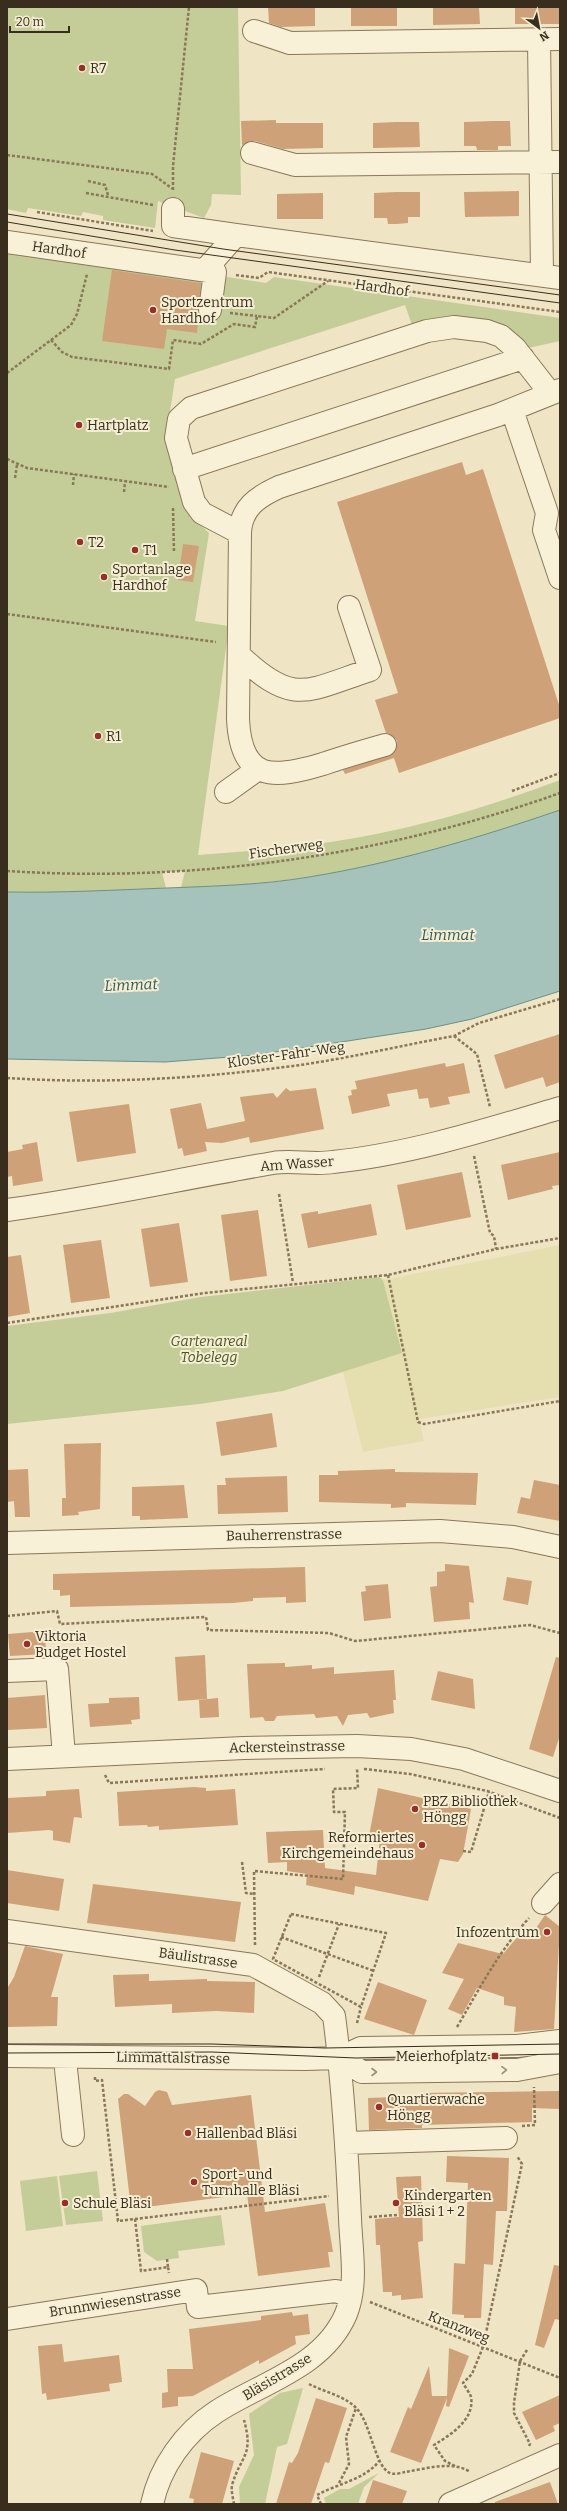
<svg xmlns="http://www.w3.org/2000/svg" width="567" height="2511" font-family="Bitter,serif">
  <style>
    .farmland { fill: #e5dfb0 }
    .green { fill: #c4cd97 }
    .water { fill: #a5c2bb; stroke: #6c9089 }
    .building { fill: #cea178 }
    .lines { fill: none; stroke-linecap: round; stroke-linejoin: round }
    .minor-casing { stroke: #8a7659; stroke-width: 24 }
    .path { stroke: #8a7659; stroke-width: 2.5; stroke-dasharray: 3 2; stroke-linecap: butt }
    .minor { stroke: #f9f1d7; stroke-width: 22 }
    .tram { stroke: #392d1e; stroke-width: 1 }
    .oneway { stroke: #998f7a }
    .poi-dot { fill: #9a2e28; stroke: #f6eed3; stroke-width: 1.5 }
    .labels { text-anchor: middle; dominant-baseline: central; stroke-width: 4; stroke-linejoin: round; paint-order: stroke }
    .poi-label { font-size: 14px; fill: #392d1e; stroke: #f6eed3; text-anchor: start }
    .street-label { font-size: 14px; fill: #392d1e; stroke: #f6eed3 }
    .park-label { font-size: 14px; font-style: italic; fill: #475624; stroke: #f6eed3 }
    .water-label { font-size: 15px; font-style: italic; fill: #2d5959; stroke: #f6eed3 }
  </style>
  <rect width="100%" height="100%" fill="#efe4c3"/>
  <path class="farmland" d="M560,1245V1397L419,1419L424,1441L363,1452L343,1372L402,1353L383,1280Z"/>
  <path class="green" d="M7,7H238L241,195L212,194L211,205L204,218L158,201L155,228L103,220V216L83,212L81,216L28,208L26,213L7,209Z
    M7,242L266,283L274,277L560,318V341L528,348L494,322L445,317L413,328L405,305L175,379L165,443L188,513L209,533L195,621L229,626L198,855C257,851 318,846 376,834C438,822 501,802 560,780V810C478,838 394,864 308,877C266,884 224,886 181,888L185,871L162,872L166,888L81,893L7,892Z
    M379,1277L383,1280L402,1353L283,1391L200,1404L7,1424V1326L110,1313L201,1297Z
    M97,2171L103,2221L66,2225L59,2176Z
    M57,2176L63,2226L26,2231L20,2181Z
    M221,2215L225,2245L178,2251L179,2258L157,2261L144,2252L141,2226Z
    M303,2388L287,2444L277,2447L265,2504H240L239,2487L254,2455L249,2414L280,2393Z
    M379,2473L364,2487L358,2504H326L324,2498L340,2489H349Z"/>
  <path class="water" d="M560,810V991L472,1019L426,1029L256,1055L165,1062L7,1059V892C61,893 114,890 167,888C215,886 262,885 309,877C395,863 478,838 560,810Z"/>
  <path class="building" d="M268,7H315V26L281,27L269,23Z
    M351,7H397V26H351Z
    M433,7H479L480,24L433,25Z
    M515,7H560V24H515Z
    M276,120V123H323V148L283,149L255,141L242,145L241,121Z
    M494,121H510L511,146H498V150H477L476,146H464V122Z
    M396,122H419L420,147L373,148V123Z
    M519,191V216L465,217L464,192Z
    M397,192H420V217H408V223L397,224H388L387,218H374V193Z
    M323,193V219H277V194Z
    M112,270L201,283L197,333L167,329L164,349L102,341Z
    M462,462L466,475L483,469L560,708V718L399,773L394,758L345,774L343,770L394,753L397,741L393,736L386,733L375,700L398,693L337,502Z
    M183,544L199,546L193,582L178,580Z
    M560,1034V1082L546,1087L543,1077L505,1089L494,1055Z
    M445,1063L446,1067L464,1063L470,1093L448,1097L450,1104L430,1108L428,1098L419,1099L417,1089L387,1094L390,1106L352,1114L348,1096L352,1095L351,1090L357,1089L355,1081Z
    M286,1088L290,1091L316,1088L324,1129L250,1143L249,1137L222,1143L205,1142L207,1151L184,1156L182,1148L178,1149L170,1109L201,1103L207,1129L245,1121L240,1097L273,1093L277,1098Z
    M129,1104L136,1153L77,1162L69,1112Z
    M37,1142L43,1181L13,1186L12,1176L7,1177V1152L23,1149L22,1145Z
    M560,1152V1185L552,1186L553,1189L508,1200L501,1165Z
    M462,1172L471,1217L406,1230L397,1185Z
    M371,1204L377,1235L308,1248L301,1214L318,1211V1214Z
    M258,1210L267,1276L230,1281L221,1215Z
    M179,1223L188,1282L150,1287L141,1229Z
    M101,1240L110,1298L71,1303L63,1245Z
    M21,1255L30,1313L7,1317V1257Z
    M272,1413L277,1447L221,1456L216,1422Z
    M101,1443L100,1509L78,1512L79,1515L62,1516V1498H66L64,1444Z
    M28,1469L30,1517H15L14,1501L7,1502V1470Z
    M395,1469V1472L478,1473L476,1505L406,1503V1507L391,1508V1504L319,1502V1475H338V1471Z
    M287,1476L288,1512L218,1514L217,1485H226L225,1478Z
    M534,1480L560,1485V1521L517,1513L521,1497L530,1499Z
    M184,1485L188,1518L140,1520V1516H132V1487Z
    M445,1564L469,1566L474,1603L469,1602L470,1619L434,1622L430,1587L437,1586V1572L445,1571Z
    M305,1567L306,1602L286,1603V1597L253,1598V1601L233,1603L70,1607V1595L60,1596V1590H53V1574Z
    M507,1577L532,1581L528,1605L503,1600Z
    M388,1584L391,1618L364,1621L361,1592L366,1591L365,1586Z
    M45,1631L46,1654L10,1656L8,1634Z
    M205,1655L207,1699L178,1701L175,1657Z
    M556,1657L560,1658V1735L553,1757L529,1749Z
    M285,1663V1667L312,1665V1669L334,1667V1674L394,1670L396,1700H393L394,1713L370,1718L367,1713L348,1715L343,1726L337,1716L316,1718L314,1714L277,1716L274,1721H265L263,1717L250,1718L247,1664Z
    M438,1671L473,1679L475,1709L431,1700Z
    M45,1695L47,1728L7,1730V1698Z
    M139,1697L140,1719L131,1720L132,1724L90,1727L88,1704L109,1703V1698Z
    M218,1698L219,1717L200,1718L199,1700Z
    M194,1787L206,1788V1791L235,1789L238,1825L159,1830V1826L148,1827L147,1825L119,1826L117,1792Z
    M378,1788L471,1809L463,1854L458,1862L440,1859L428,1901L355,1886L354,1895L306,1885L307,1874L287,1871V1862L268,1863L266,1832L323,1830L325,1868L376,1875L380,1838L369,1836Z
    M79,1789L82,1818L74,1817L70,1843L53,1840V1831L49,1830L7,1833V1798L46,1796V1791Z
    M7,1870L64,1879L59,1911L7,1903Z
    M93,1884L241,1902L235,1942L87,1923Z
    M545,1915L560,1927L554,2029L514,2032L516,2007L504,2005V1997L477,1988L462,2015L448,2009L464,1979L442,1973L458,1943L503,1954L520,1934L528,1940Z
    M25,1946L63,1954L51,1997H58L57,2026L7,2027L8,1987L14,1977Z
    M149,1974V1981L207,1979V1981L255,1982L254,2013L216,2011L172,2013V2004L115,2007L113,1975Z
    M378,1982L427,2000L414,2035L364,2019Z
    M159,2090L167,2092L172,2105L251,2095L265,2212L325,2203L333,2252H328L330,2267L258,2276L247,2194L131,2209L118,2099L124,2094H128L145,2106L155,2092Z
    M560,2091V2109L532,2108V2122L422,2125V2128L369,2130L368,2098L421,2096L420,2093Z
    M447,2156L509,2158L507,2211H496L493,2265L484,2264L481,2318H464V2315L452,2314L454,2263L465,2264L468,2183L446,2182Z
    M421,2176L423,2241L418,2242L423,2298L401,2300V2295L392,2296V2292H383L380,2245H376L375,2219L399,2217L396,2177Z
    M554,2265L560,2266V2320L555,2319L544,2348L535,2345Z
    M292,2312L293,2316L308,2314L310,2334L295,2336L296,2344L259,2364V2360L193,2396L178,2397V2406L162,2408V2393L168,2392L167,2369H193L189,2329L261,2320V2316Z
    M62,2344L64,2362L119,2355L122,2382L109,2384L110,2391L47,2400L46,2393L42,2394L38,2346Z
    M449,2348L469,2356L449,2407L446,2406L447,2398L421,2463L390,2452L408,2407L411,2409L429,2366L432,2396H447Z
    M560,2395V2423L553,2426L555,2431L536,2440L522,2412Z
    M316,2398L347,2408L329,2463L325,2462L311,2504H276L289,2462L292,2463L298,2453Z
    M201,2452L234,2461L222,2504H193L194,2499L189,2498Z
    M373,2480L407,2491L402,2504H365Z
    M550,2482L558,2504H495V2502Z"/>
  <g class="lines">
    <defs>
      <path id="minor" d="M254,31L290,43L560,39
        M539,39L542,275
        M252,153L295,165L560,162
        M173,209V226L236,235
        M7,242L215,272L210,310
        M205,270L236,235L560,278
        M512,410L547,513L544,530L560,578
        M184,469L523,358
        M240,533L202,513L194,502L176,438L179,419L191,408L427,331L454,327L487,331L501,336L515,348L550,393
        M239,655C294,706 304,692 370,670L349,607
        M385,745C364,751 343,757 323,764C273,779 241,782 238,719L240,533C241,508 257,497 279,487L498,415L560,390
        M226,792L258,769
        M7,1210C96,1198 184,1178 273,1163C292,1160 313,1165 333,1162C410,1154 486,1130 560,1108
        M7,1543L440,1531L513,1537L560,1547
        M7,1671L57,1669L64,1756
        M7,1759L244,1748L357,1746L411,1749L464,1759L560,1791
        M543,1903L560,1884
        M7,1931L253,1965L322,2003L334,2016C343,2083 347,2151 350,2218C351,2249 358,2284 346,2314C323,2368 260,2383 216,2412C184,2433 160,2467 152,2504
        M7,2056L306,2059L339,2058L361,2048L517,2046L560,2041
        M339,2058L362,2072L517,2070L560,2062
        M66,2069L73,2135
        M346,2143L506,2138
        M7,2319L196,2290L198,2307L336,2291L351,2296
        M450,2504L560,2455"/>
    </defs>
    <use href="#minor" class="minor-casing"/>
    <path class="path" d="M7,155L152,174L173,189
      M88,181L105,185L108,195
      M173,190V166L189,7
      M86,193L153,205
      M37,212L153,231
      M236,275L259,278L268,272L560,312
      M230,313L257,316
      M51,340L62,352L72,357L169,369L173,340L201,344L234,324L255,327L257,316L274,318L328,281
      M7,373L71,325L77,314L87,274
      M7,459L27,468L169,487
      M15,478L17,465
      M73,485L74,474
      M124,492L125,481
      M173,508L174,553
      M7,614L216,642
      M512,791L560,773
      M7,871C195,883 383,856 560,793
      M454,1036L477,1054L490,1107
      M7,1078C100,1084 193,1079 285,1067C342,1060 398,1046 454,1036L479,1023L560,999
      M474,1156L490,1233L494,1236L496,1249
      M279,1194L293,1283
      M388,1275L418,1422L424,1424L560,1401
      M7,1323L205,1293L388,1275L496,1249L560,1238
      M7,1616L57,1611L60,1624L206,1617L208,1630L329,1633L355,1641L530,1625L560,1633
      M364,1769L410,1774L487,1791L560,1818
      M105,1775L109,1783L325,1769
      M463,1851L471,1852L489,1792
      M242,1862L246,1893L255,1894
      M291,1914L386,1933L361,2007L273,1959Z
      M281,1937L374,1971
      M255,1945L254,1871L343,1879L345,1812H334L333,1789L358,1788L357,1768
      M319,1977L339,1924
      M357,2023L361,2007
      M457,2027C481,1986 497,1954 529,1918
      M95,2077V2081L102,2080L118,2221L329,2196
      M522,2126L535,2125L534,2087
      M369,2217L397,2215
      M135,2219L141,2271L168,2267L169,2273
      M167,2259L168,2267
      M370,2302L560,2378
      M527,2350L520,2361L514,2403V2413L530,2444L529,2446
      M309,2384C324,2392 346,2396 357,2409C371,2424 375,2467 390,2473C394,2475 401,2473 405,2472C425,2469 453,2460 470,2472
      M455,2466L445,2461L434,2445C450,2435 475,2420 471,2397C470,2393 465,2387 463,2383L472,2374L483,2347L522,2164L517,2156
      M339,2483L349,2464L346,2437L356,2408
      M234,2504C233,2498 231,2491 232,2485C241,2455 254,2456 244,2420
      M321,2504L317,2495C337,2484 366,2479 379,2461"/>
    <use href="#minor" class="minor"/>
    <path class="tram" d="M7,214L223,249L560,295
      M7,222L175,250L560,303
      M7,2044H212L325,2048L560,2044
      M7,2053L212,2052L356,2058L560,2054"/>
  </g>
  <defs><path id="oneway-chevron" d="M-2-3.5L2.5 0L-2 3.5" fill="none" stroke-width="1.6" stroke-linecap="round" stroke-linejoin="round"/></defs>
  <g class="oneway">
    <use href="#oneway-chevron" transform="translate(504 2070) rotate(-2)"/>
    <use href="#oneway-chevron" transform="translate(374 2072)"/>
  </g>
  <g class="poi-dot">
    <circle cx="82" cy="68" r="4"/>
    <circle cx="153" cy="310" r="4"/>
    <circle cx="79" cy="425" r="4"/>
    <circle cx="80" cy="542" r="4"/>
    <circle cx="135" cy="550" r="4"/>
    <circle cx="104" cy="577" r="4"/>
    <circle cx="98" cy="736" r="4"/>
    <circle cx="27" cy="1644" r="4"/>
    <circle cx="415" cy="1809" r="4"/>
    <circle cx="422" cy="1845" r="4"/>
    <circle cx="547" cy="1932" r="4"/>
    <rect x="491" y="2052" width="8" height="8" rx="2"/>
    <circle cx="379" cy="2107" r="4"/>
    <circle cx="188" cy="2133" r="4"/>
    <circle cx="194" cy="2182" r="4"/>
    <circle cx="65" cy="2203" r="4"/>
    <circle cx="396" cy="2203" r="4"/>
  </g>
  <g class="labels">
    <g class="poi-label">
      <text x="90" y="68">R7</text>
      <text x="161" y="302">Sportzentrum<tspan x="161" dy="16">Hardhof</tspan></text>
      <text x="87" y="425">Hartplatz</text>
      <text x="88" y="542">T2</text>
      <text x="143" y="550">T1</text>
      <text x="112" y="569">Sportanlage<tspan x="112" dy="16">Hardhof</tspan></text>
      <text x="106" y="736">R1</text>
      <text x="35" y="1636">Viktoria<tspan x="35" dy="16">Budget Hostel</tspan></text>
      <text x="423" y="1801">PBZ Bibliothek<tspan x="423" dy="16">Höngg</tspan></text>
      <text x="414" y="1837" text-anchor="end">Reformiertes<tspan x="414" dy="16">Kirchgemeindehaus</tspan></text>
      <text x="539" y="1932" text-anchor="end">Infozentrum</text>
      <text x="487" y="2056" text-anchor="end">Meierhofplatz</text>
      <text x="387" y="2099">Quartierwache<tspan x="387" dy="16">Höngg</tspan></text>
      <text x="196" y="2133">Hallenbad Bläsi</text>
      <text x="202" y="2174">Sport- und<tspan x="202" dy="16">Turnhalle Bläsi</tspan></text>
      <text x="404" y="2195">Kindergarten<tspan x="404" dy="16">Bläsi 1 + 2</tspan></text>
      <text x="73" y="2203">Schule Bläsi</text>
    </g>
    <g class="street-label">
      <text transform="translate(59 250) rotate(8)">Hardhof</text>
      <text transform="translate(382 288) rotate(8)">Hardhof</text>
      <text transform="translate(286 849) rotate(-8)">Fischerweg</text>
      <text transform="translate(286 1055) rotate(-8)">Kloster-Fahr-Weg</text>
      <text transform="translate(297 1164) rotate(-4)">Am Wasser</text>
      <text transform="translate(284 1535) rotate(-1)">Bauherrenstrasse</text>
      <text transform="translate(287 1747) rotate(-1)">Ackersteinstrasse</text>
      <text transform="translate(198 1958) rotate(8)">Bäulistrasse</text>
      <text transform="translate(173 2058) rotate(1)">Limmattalstrasse</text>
      <text transform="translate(115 2302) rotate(-9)">Brunnwiesenstrasse</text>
      <text transform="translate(459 2327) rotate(21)">Kranzweg</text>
      <text transform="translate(277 2377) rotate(-31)">Bläsistrasse</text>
    </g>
    <g class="park-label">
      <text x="209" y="1341">Gartenareal<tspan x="209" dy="16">Tobelegg</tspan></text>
    </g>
    <g class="water-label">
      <text x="448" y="935">Limmat</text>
      <text transform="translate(131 985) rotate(-2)">Limmat</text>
    </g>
  </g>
  <rect width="567" height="2511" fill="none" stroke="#392d1e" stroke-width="16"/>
  <g transform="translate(539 28) rotate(148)" stroke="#f6eed3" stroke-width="3" paint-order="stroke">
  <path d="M0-3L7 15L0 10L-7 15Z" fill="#392d1e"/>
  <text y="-6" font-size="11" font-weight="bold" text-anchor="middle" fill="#392d1e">N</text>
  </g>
  <path d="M10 26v6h59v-6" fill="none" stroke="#392d1e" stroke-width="2"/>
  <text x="16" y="26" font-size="12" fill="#392d1e" stroke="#f6eed3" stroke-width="3" paint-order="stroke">20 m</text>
</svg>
